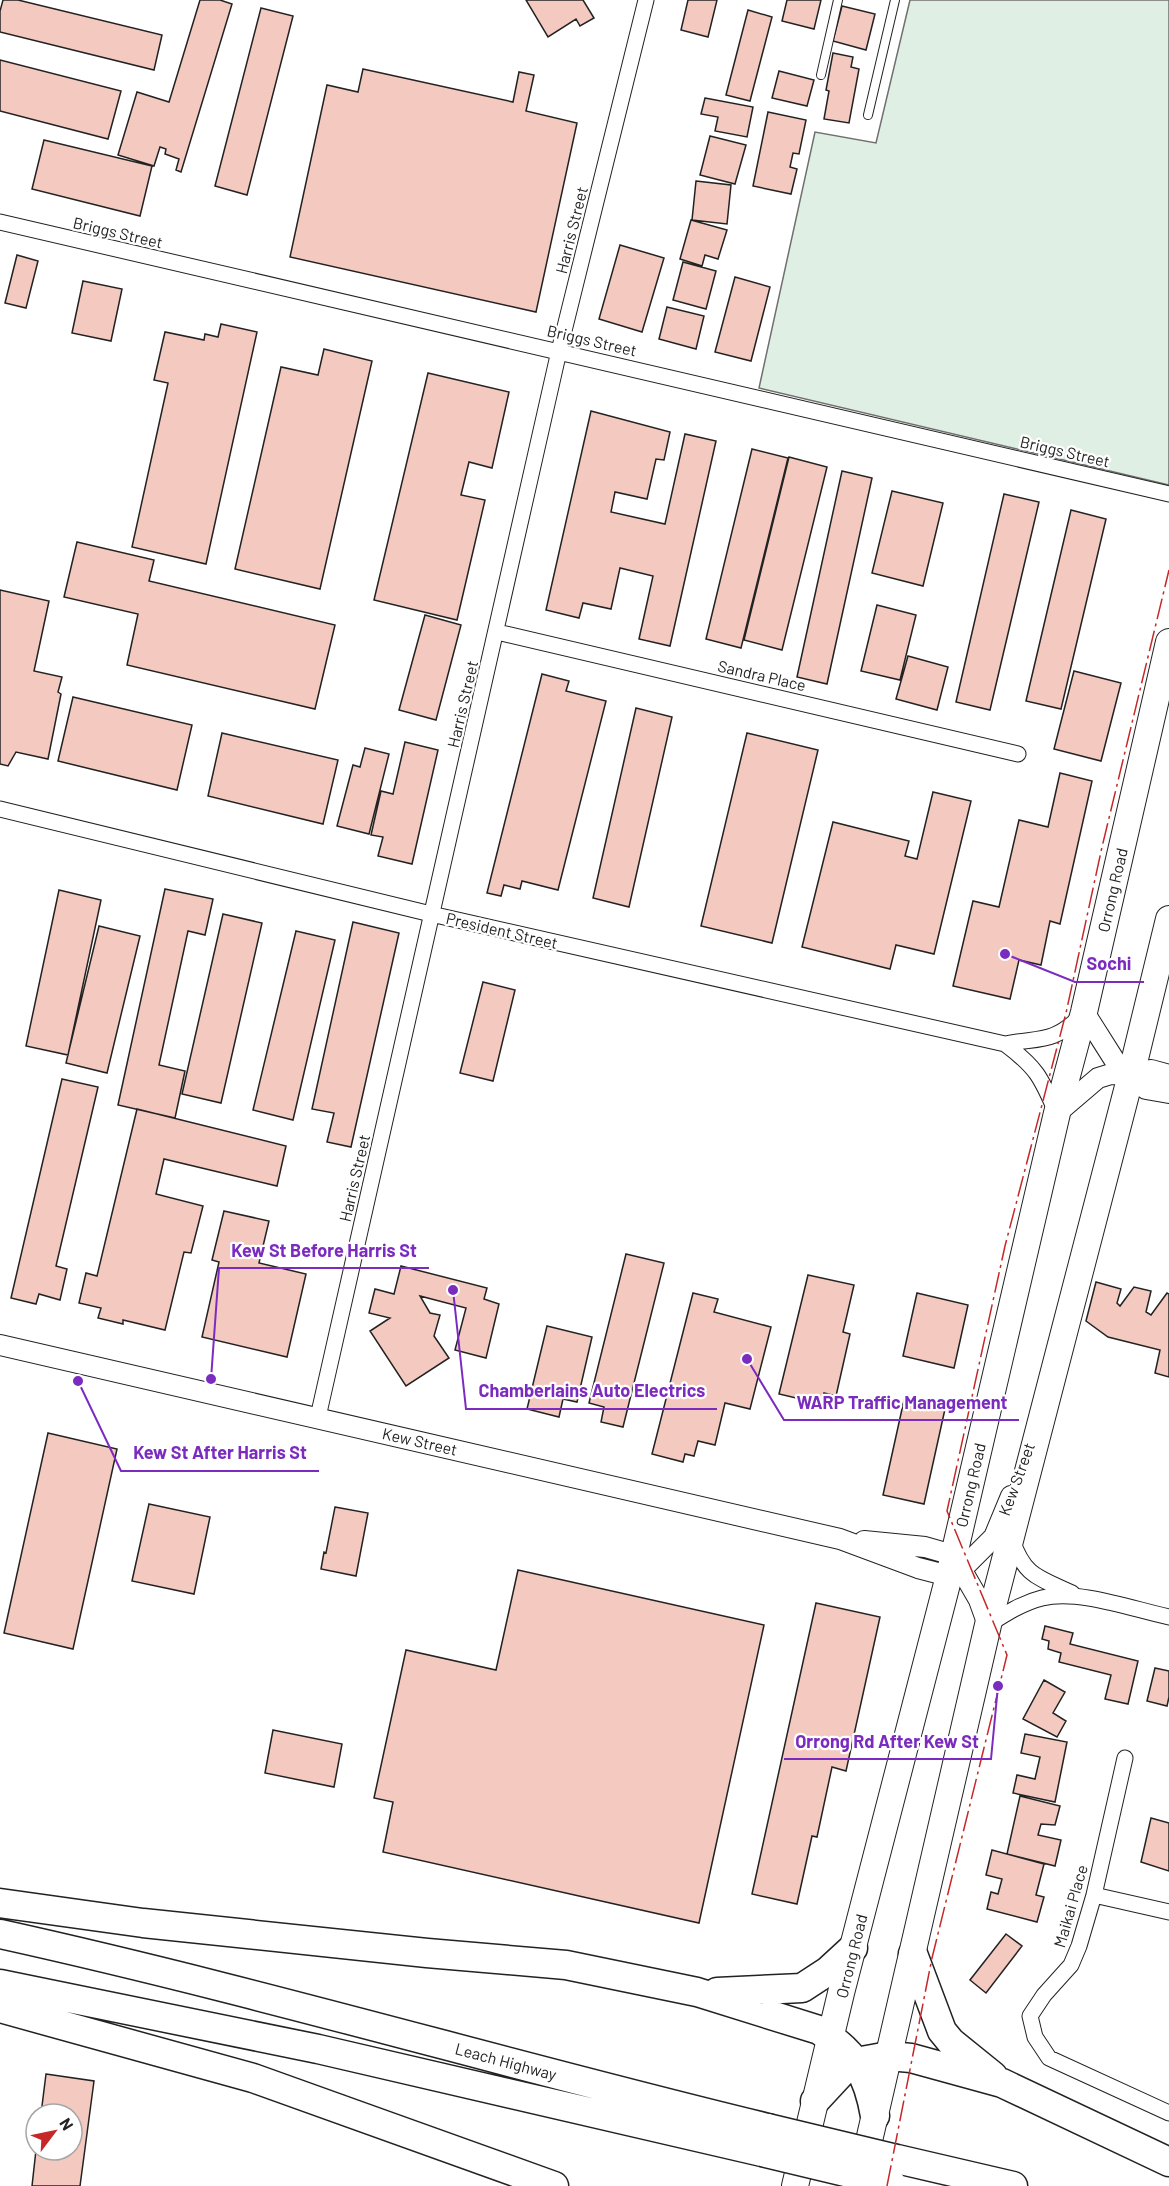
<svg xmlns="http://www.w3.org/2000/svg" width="1169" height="2186" font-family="Barlow,sans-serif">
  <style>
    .green { fill: #e0efe3; stroke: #6f6f6f; stroke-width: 1.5 }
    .building { fill: #f3c9c0; stroke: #222; stroke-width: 1.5 }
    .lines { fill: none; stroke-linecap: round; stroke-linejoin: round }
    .service-casing { stroke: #222; stroke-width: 10 }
    .minor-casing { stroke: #222; stroke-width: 17 }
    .tertiary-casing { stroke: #222; stroke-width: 22 }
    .trunk-casing { stroke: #222; stroke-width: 28 }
    .motorway-casing { stroke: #222; stroke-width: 31 }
    .service { stroke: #fff; stroke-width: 8 }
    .minor { stroke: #fff; stroke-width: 15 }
    .tertiary { stroke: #fff; stroke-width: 20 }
    .trunk { stroke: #fff; stroke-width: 26 }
    .motorway { stroke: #fff; stroke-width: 28 }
    .motorway-bridge-casing { stroke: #222; stroke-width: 31; stroke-linecap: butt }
    .motorway-bridge { stroke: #fff; stroke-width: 28 }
    .power { stroke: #c62828; stroke-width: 1.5; stroke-dasharray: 21 4.5 3 4.5; stroke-linecap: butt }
    .labels { text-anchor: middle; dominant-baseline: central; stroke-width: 4.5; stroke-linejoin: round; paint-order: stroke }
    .street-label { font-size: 16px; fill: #222; stroke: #fff }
    .leader { fill: none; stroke: #7b2cbf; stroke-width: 2 }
    .callout-dot { fill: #7b2cbf; stroke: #fff; stroke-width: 2 }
    .callout-label { font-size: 18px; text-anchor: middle; font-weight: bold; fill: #7b2cbf; stroke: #fff; stroke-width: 4.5; stroke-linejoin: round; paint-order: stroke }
  </style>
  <rect width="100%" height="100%" fill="#fff"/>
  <path class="green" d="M910,0H1169V485L759,388L815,132L876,143Z"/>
  <path class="building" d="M3,0H18L162,35L154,70L0,32V11Z
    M200,0H220L232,4L181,172L176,170L179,159L165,154L166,149L160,147L154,166L118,155L137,92L169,102Z
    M526,0H583L594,18L580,26L576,19L548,37Z
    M688,0H717L708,37L681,30Z
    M787,0H821L814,29L782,21Z
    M842,6L875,14L866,50L833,41Z
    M261,8L293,16L247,195L215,186Z
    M748,10L772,17L750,101L726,95Z
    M833,53L853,57L851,67L859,69L849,123L824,119L829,91L826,90Z
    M0,60L121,91L108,139L0,111Z
    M363,69L513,102L519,72L534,75L526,111L577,123L536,312L290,257L327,85L358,92Z
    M779,71L814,80L807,106L772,98Z
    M705,98L753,107L747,137L715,131L718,117L701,114Z
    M768,112L806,120L799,154L793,153L790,167L797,169L791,194L753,186Z
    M710,136L746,145L735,184L700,175Z
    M44,140L152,166L140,216L32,189Z
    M696,181L731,185L727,224L692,220Z
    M691,220L727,230L718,259L705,255L702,266L680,259Z
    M620,245L664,258L642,332L599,319Z
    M17,255L38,261L26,308L5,303Z
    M683,262L716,271L706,309L673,300Z
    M735,277L770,287L751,361L715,352Z
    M83,281L122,289L111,341L72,333Z
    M667,307L704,316L696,349L659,339Z
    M221,324L257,332L206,564L132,547L168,383L154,380L165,332L204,340L205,334L218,337Z
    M324,349L372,361L320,589L235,569L281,367L318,375Z
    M428,373L509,392L492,468L469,462L461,495L485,500L457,620L374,600Z
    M591,411L670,432L664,460L656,459L647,499L615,492L611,512L665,524L685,434L716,441L670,646L639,639L653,576L620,568L611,609L583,603L579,618L546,610Z
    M752,449L788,458L741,648L706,639Z
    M789,457L827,467L782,650L744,640Z
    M842,471L872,478L827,684L797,677Z
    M892,491L943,503L923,586L872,573Z
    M1004,494L1039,502L990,710L956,702Z
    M1071,510L1106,519L1061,709L1026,701Z
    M77,542L154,560L149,581L335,625L315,709L127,665L138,614L64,597Z
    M0,590L49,601L34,671L62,677L58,692L61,694L48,759L16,752L8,766L0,764Z
    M877,605L916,615L900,680L861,671Z
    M425,615L461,625L436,720L399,710Z
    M908,656L948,667L937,710L896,699Z
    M1074,671L1121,683L1101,761L1054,749Z
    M542,674L569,681L566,691L606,701L558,890L522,881L520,889L504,885L501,896L487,893Z
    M73,697L192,725L177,790L58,761Z
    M636,708L672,717L629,907L593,898Z
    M222,733L338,760L323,824L208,796Z
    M747,733L818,750L772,943L701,926Z
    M405,742L438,750L412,864L378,856L383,837L371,835L381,791L393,794Z
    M365,748L389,754L369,834L337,826L353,765L360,767Z
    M1060,773L1092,781L1060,924L1050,921L1041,965L1019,960L1010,999L953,986L973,901L999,907L1019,820L1048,827Z
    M933,792L971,801L934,954L896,945L890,969L802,947L833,822L909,841L905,856L917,859Z
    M165,889L213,899L205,935L188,931L159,1065L185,1071L175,1118L118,1105Z
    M59,890L101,900L68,1055L26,1046Z
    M223,914L262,923L221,1103L182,1094Z
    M353,922L399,933L351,1147L327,1142L334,1113L312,1109Z
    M99,926L140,936L107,1073L66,1063Z
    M296,931L335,940L293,1120L253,1110Z
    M483,982L515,990L493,1081L460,1073Z
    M62,1079L98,1087L56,1266L67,1269L60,1300L39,1294L36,1304L11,1298Z
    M137,1109L286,1146L277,1186L164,1159L156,1194L203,1206L191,1253L184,1252L165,1330L123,1320V1324L98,1318L101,1308L79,1303L86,1273L97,1276Z
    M224,1211L269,1221L259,1263L306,1274L287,1357L202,1337L219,1262L212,1260Z
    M626,1254L664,1263L623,1427L601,1422L604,1407L589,1403Z
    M401,1266L487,1288L484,1299L499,1304L486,1358L455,1350L466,1308L420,1296L430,1313L440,1315L434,1336L449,1358L406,1386L370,1331L390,1318L369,1313L375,1289L394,1294Z
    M808,1275L854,1285L843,1332L850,1334L836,1396L824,1393L822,1404L779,1394Z
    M1096,1282L1121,1289L1117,1303L1120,1306L1134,1287L1151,1291L1146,1312L1151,1315L1167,1293L1169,1294V1377L1155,1373L1160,1350L1108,1337L1086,1321Z
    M693,1293L718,1299L714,1312L771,1327L750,1409L725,1403L715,1445L698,1441L694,1456L685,1454L683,1462L652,1454Z
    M917,1293L968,1305L954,1368L903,1356Z
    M547,1326L592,1337L577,1402L563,1399L559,1417L527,1409Z
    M904,1400L945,1409L924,1504L883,1495Z
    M48,1433L117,1449L73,1649L4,1633Z
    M149,1504L210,1517L194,1594L132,1581Z
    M335,1507L368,1513L356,1576L321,1569L324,1552L326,1553Z
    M518,1570L764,1625L699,1923L383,1852L393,1802L374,1798L406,1650L496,1670Z
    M816,1603L880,1617L846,1771L832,1767L817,1837L812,1836L797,1904L752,1894Z
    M1045,1626L1073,1633L1070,1644L1138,1661L1128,1704L1105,1699L1111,1675L1059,1662L1061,1653L1048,1649L1049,1641L1042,1639Z
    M1155,1668L1169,1671V1697L1167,1706L1147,1701Z
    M1044,1680L1065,1692L1053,1713L1066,1721L1057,1737L1023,1719Z
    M273,1730L342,1744L334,1787L265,1773Z
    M1025,1734L1067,1742L1055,1802L1013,1793L1017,1775L1035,1779L1040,1757L1021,1753Z
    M1020,1796L1060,1806L1055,1825L1041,1824L1038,1835L1061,1840L1055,1866L1007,1854Z
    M1151,1818L1169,1823V1871L1141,1862Z
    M992,1850L1044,1864L1036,1895L1044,1897L1037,1922L987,1909L991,1892L998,1894L1002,1879L986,1875Z
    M1006,1934L1022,1946L986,1993L970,1980Z
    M46,2074L94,2081L80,2186H32L36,2150H72V2114H41Z"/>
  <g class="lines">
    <defs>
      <path id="service" d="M821,75L838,0
        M868,115L895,0"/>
      <path id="minor" d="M0,222L1169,494
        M497,632L1018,754
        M0,809L431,914L1005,1044C1036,1067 1041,1077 1056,1112
        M1005,1044C1041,1037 1052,1044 1081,1016
        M318,1417L559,351L646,0
        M1012,1540C1025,1577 1038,1577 1072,1593
        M988,1625C1005,1614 1022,1603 1042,1598C1078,1589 1132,1609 1169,1617
        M1125,1758L1094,1895L1079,1946L1071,1965L1044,1995L1030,2016L1035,2037L1049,2058L1169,2113
        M1094,1895L1169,1912"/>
      <path id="tertiary" d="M1084,1012L1115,1061L1146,1089L1169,1093
        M1057,1113L1098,1078L1111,1074L1131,1075L1151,1070L1169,1075
        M0,1345L840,1539L918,1568L949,1576L962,1569L994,1537L1011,1496
        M864,1541L925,1547L953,1555L979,1600L988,1625"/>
      <path id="trunk" d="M862,2171L988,1625L1131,1075L1169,919
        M795,2186L841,1993L949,1576L1057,1113L1084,1012L1169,642"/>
      <path id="motorway" d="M0,1903L143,1923L427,1953L566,1965L697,1992L819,2030C855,2052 868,2075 875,2116
        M0,1934C258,1991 511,2066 768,2128
        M913,1954L942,2031L951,2042L993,2076
        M0,1984L318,2049L762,2152
        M717,1992L802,1988L828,1971L853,1948
        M0,2008L253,2078L554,2186
        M815,2101L841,2073L856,2062L889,2056L911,2058L1002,2083L1169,2162
        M897,2159L1013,2186"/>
    </defs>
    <use href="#service" class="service-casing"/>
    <use href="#minor" class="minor-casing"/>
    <use href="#tertiary" class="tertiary-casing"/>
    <use href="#trunk" class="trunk-casing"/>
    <use href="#motorway" class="motorway-casing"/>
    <use href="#service" class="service"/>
    <use href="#minor" class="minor"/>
    <use href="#tertiary" class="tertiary"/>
    <use href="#trunk" class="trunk"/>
    <use href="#motorway" class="motorway"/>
    <defs>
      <path id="motorway-bridge" d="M768,2128L897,2159
        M762,2152L891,2183"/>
    </defs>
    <use href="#motorway-bridge" class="motorway-bridge-casing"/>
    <use href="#motorway-bridge" class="motorway-bridge"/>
    <path class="power" d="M887,2186L932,1958L1007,1655L947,1511L1005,1246L1066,1013L1102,847L1169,570"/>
  </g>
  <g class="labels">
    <g class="street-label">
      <text transform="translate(571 230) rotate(-76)">Harris Street</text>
      <text transform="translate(118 232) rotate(13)">Briggs Street</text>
      <text transform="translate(592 340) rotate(13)">Briggs Street</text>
      <text transform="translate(1065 451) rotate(13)">Briggs Street</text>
      <text transform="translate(762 675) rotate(13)">Sandra Place</text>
      <text transform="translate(462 704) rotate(-77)">Harris Street</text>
      <text transform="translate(1112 890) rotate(-77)">Orrong Road</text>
      <text transform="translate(502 930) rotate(13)">President Street</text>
      <text transform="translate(354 1178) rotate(-77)">Harris Street</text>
      <text transform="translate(420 1441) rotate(13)">Kew Street</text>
      <text transform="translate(1016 1479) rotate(-70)">Kew Street</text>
      <text transform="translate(970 1485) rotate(-77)">Orrong Road</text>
      <text transform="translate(1070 1906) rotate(-74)">Maikai Place</text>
      <text transform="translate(851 1956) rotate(-76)">Orrong Road</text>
      <text transform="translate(506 2061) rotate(15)">Leach Highway</text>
    </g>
  </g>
  <path class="leader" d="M1005 954L1075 982H1144M211 1379L219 1268H429M453 1290L466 1409H717M747 1359L784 1420H1019M78 1381L121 1471H319M998 1686L991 1759H784"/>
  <g class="callout-dot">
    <circle cx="1005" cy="954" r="6"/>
    <circle cx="211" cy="1379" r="6"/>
    <circle cx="453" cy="1290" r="6"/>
    <circle cx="747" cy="1359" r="6"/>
    <circle cx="78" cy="1381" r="6"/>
    <circle cx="998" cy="1686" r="6"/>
  </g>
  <g class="callout-label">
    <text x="1109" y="970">Sochi</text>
    <text x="324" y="1257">Kew St Before Harris St</text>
    <text x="592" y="1397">Chamberlains Auto Electrics</text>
    <text x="902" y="1409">WARP Traffic Management</text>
    <text x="220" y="1459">Kew St After Harris St</text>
    <text x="887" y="1748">Orrong Rd After Kew St</text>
  </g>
  <g transform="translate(54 2132) rotate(58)"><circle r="28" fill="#ffffff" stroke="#a7a7a7" stroke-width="1.5"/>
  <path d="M0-4.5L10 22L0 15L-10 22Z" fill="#c62828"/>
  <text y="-9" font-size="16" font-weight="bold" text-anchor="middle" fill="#222222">N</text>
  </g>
</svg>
